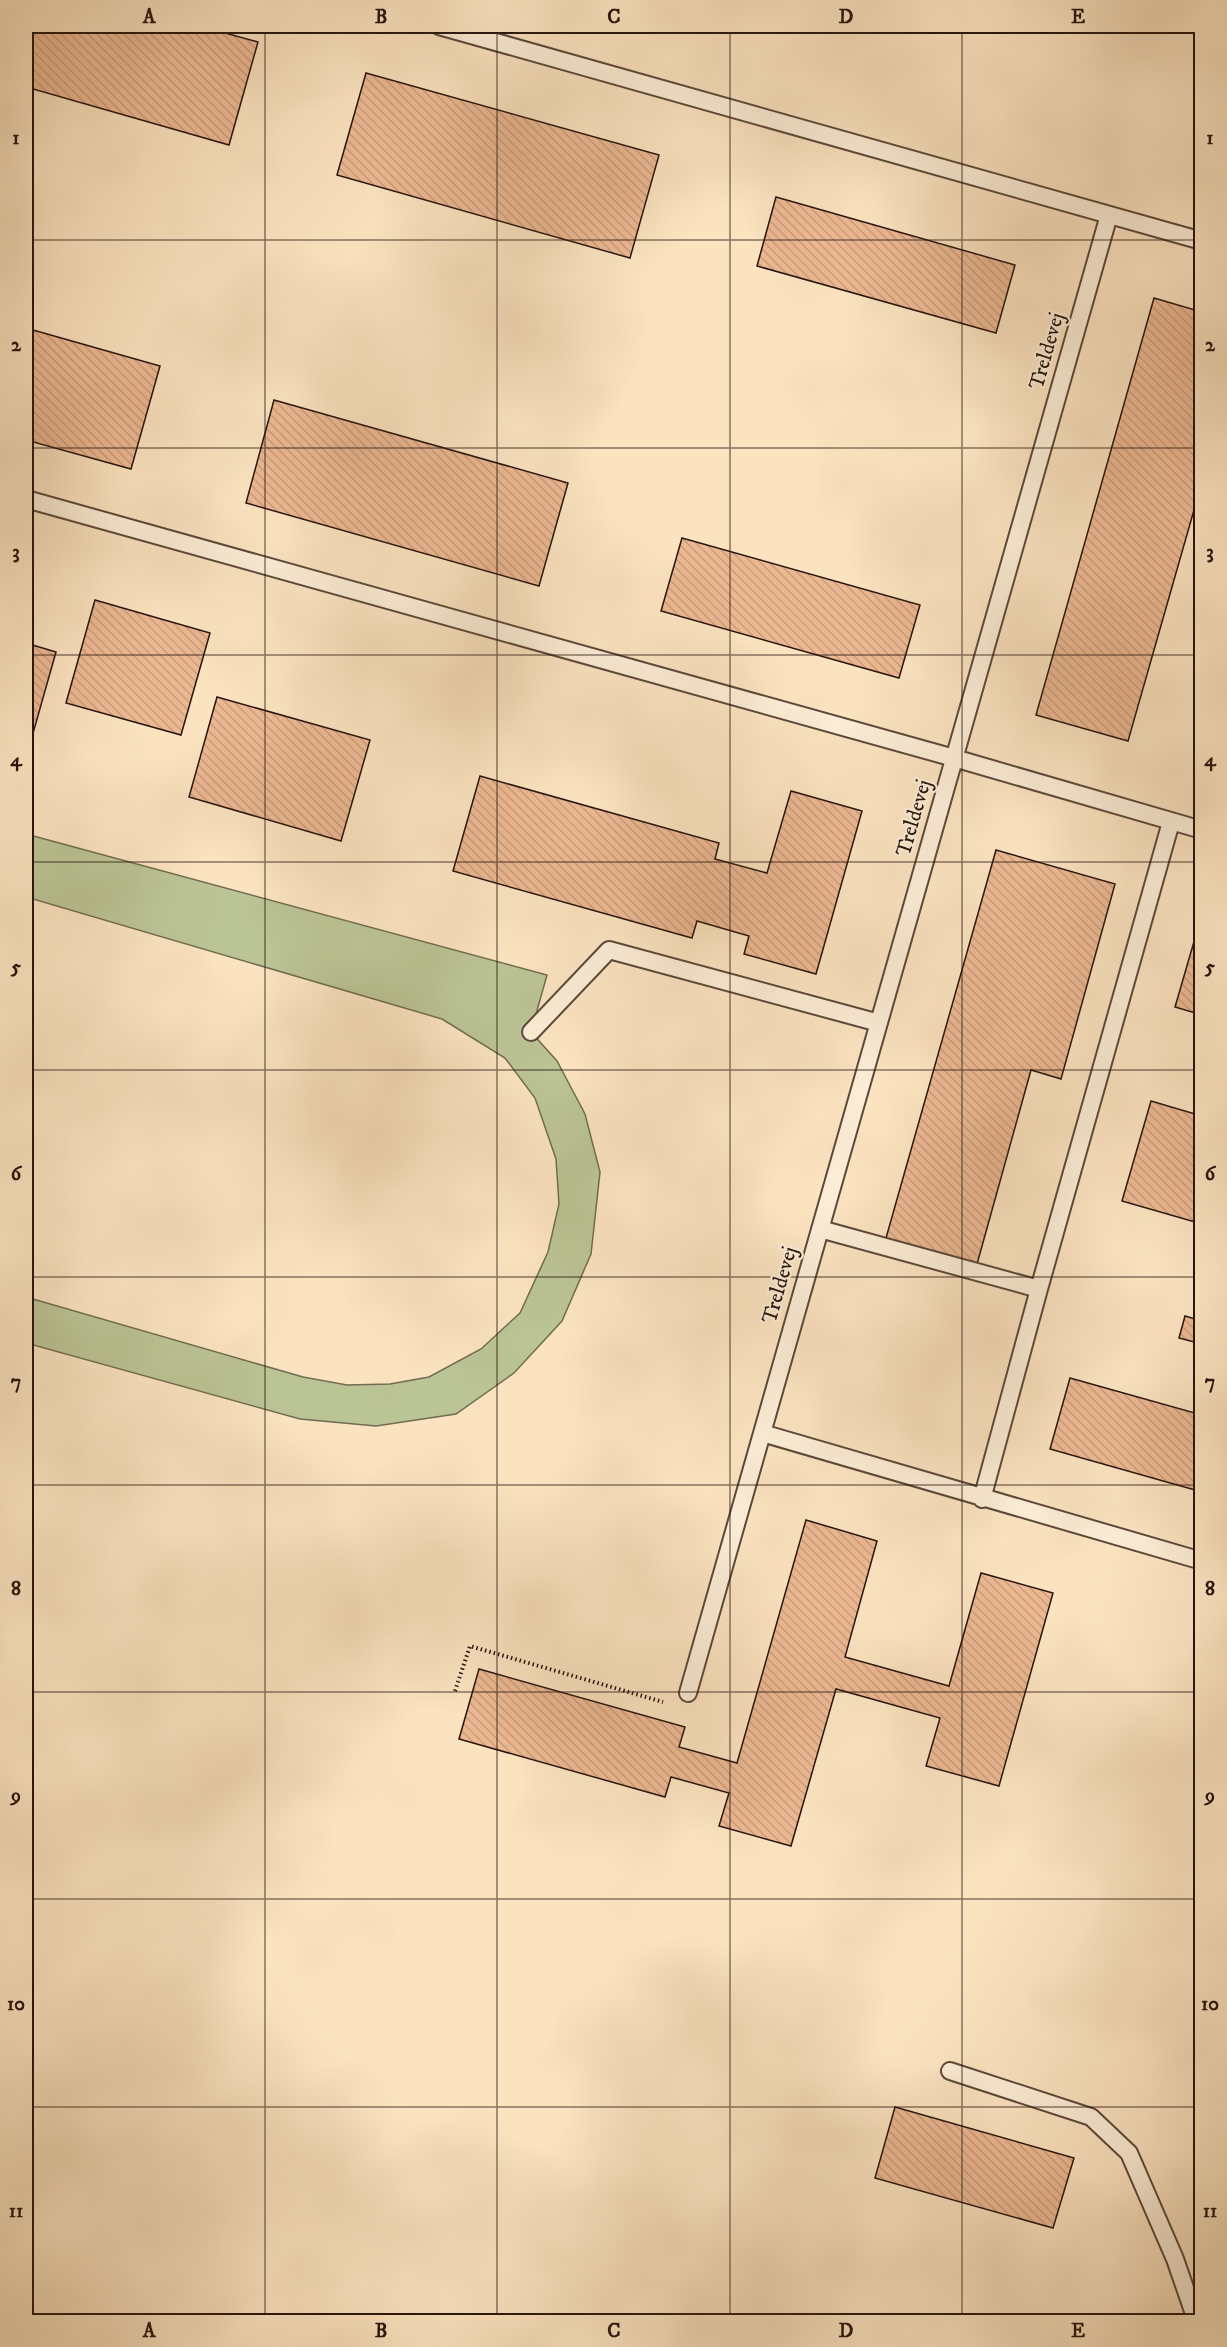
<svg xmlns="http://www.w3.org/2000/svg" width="1227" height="2347" font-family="'IM FELL DW Pica',serif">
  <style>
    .pitch { fill: #bbc495; stroke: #716c51; stroke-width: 1.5 }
    .building { fill: url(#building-back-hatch); stroke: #27140d; stroke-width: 1.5 }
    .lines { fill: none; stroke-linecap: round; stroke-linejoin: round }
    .service-casing { stroke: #5c483a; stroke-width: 20 }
    .path { stroke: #27140d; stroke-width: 4; stroke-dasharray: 1.5 3; stroke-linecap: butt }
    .service { stroke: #fcedd6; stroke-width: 16 }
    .grid { fill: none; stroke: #27140d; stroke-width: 1.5; stroke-opacity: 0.55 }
    .labels { text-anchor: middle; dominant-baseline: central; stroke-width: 4.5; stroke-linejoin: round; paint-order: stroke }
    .street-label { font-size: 21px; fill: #27140d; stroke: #fcedd6 }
    .neatline { fill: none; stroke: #27140d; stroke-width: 2 }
    .grid-label { font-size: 20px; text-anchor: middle; font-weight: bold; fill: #27140d }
  </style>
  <defs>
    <pattern id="building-back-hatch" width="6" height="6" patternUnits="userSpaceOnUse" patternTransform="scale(1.5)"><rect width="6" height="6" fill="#ecb892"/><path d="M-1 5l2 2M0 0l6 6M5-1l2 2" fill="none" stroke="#ca9d7d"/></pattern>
  </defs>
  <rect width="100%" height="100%" fill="#fbe3c0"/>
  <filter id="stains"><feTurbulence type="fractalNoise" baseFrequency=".00333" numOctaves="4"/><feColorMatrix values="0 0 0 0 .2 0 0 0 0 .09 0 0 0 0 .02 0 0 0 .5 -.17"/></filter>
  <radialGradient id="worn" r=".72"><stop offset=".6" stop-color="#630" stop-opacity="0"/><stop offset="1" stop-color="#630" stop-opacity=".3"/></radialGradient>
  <path class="pitch" d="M26,834L547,975L531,1032L557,1061L585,1114L600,1172L591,1254L562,1321L514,1373L456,1414L376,1426L300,1419L26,1343V1297L303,1377L347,1385L390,1384L429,1377L481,1349L520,1313L548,1252L559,1204L556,1159L535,1098L505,1058L442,1019L26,897Z"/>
  <path class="building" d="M26,26H200L258,42L229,145L26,87Z
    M366,73L659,155L630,258L337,175Z
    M776,197L1015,265L996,333L757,266Z
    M1154,298L1202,312V482L1128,741L1036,715Z
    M26,328L160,366L131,469L26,440Z
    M274,400L568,483L539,586L246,503Z
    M682,538L920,605L899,678L661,611Z
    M95,600L210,633L181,735L66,703Z
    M26,643L56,652L28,751L26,750Z
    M217,697L370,740L341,841L189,797Z
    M480,776L719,843L715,859L767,873L791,791L862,811L816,974L744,954L749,936L697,921L692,938L453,871Z
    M996,850L1115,884L1061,1079L1031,1070L977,1264L886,1238Z
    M1202,914V1015L1175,1007Z
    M1151,1101L1202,1116V1224L1122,1201Z
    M1185,1316L1202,1321V1344L1179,1338Z
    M1070,1378L1202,1415V1492L1050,1449Z
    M806,1520L877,1541L845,1657L949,1686L981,1573L1053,1593L999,1786L926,1766L940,1718L836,1689L791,1846L719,1826L729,1793L671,1777L665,1797L459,1739L479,1669L685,1727L679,1747L737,1763Z
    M895,2107L1074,2158L1053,2228L875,2178Z"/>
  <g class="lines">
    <defs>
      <path id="service" d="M439,26L1202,241
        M26,499L954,758L1202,830
        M531,1032L609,950L879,1023
        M820,1229L1039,1289
        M762,1433L1202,1561
        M982,1499L1039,1289L1171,822
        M688,1693L1109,215
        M950,2071L1091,2117L1129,2153L1175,2259L1194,2314L1202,2319"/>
    </defs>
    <use href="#service" class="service-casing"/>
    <path class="path" d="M455,1691L470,1646L663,1702"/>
    <use href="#service" class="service"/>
  </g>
  <path class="grid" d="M265,26V2322M497,26V2322M730,26V2322M962,26V2322M26,240H1202M26,448H1202M26,655H1202M26,862H1202M26,1070H1202M26,1277H1202M26,1485H1202M26,1692H1202M26,1899H1202M26,2107H1202"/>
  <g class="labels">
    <g class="street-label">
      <text transform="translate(1047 351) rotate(-74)">Treldevej</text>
      <text transform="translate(914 818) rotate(-74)">Treldevej</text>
      <text transform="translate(780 1285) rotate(-74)">Treldevej</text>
    </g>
  </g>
  <rect width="1227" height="2347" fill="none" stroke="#fbe3c0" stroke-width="66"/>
  <rect x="33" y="33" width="1161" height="2281" class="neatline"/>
  <g class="grid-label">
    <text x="149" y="23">A</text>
    <text x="381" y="23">B</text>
    <text x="614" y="23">C</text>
    <text x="846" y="23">D</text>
    <text x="1078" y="23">E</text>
    <text x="16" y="144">1</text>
    <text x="1210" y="144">1</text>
    <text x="16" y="351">2</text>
    <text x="1210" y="351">2</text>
    <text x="16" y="558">3</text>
    <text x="1210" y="558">3</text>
    <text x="16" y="766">4</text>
    <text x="1210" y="766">4</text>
    <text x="16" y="973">5</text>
    <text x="1210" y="973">5</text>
    <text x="16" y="1180">6</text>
    <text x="1210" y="1180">6</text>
    <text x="16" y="1388">7</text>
    <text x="1210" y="1388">7</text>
    <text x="16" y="1595">8</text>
    <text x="1210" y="1595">8</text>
    <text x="16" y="1802">9</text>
    <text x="1210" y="1802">9</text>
    <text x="16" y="2010">10</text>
    <text x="1210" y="2010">10</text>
    <text x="16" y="2217">11</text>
    <text x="1210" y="2217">11</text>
    <text x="149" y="2337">A</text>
    <text x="381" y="2337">B</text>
    <text x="614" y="2337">C</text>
    <text x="846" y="2337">D</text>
    <text x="1078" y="2337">E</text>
  </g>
  <rect width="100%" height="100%" filter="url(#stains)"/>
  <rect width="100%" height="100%" fill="url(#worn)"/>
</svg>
